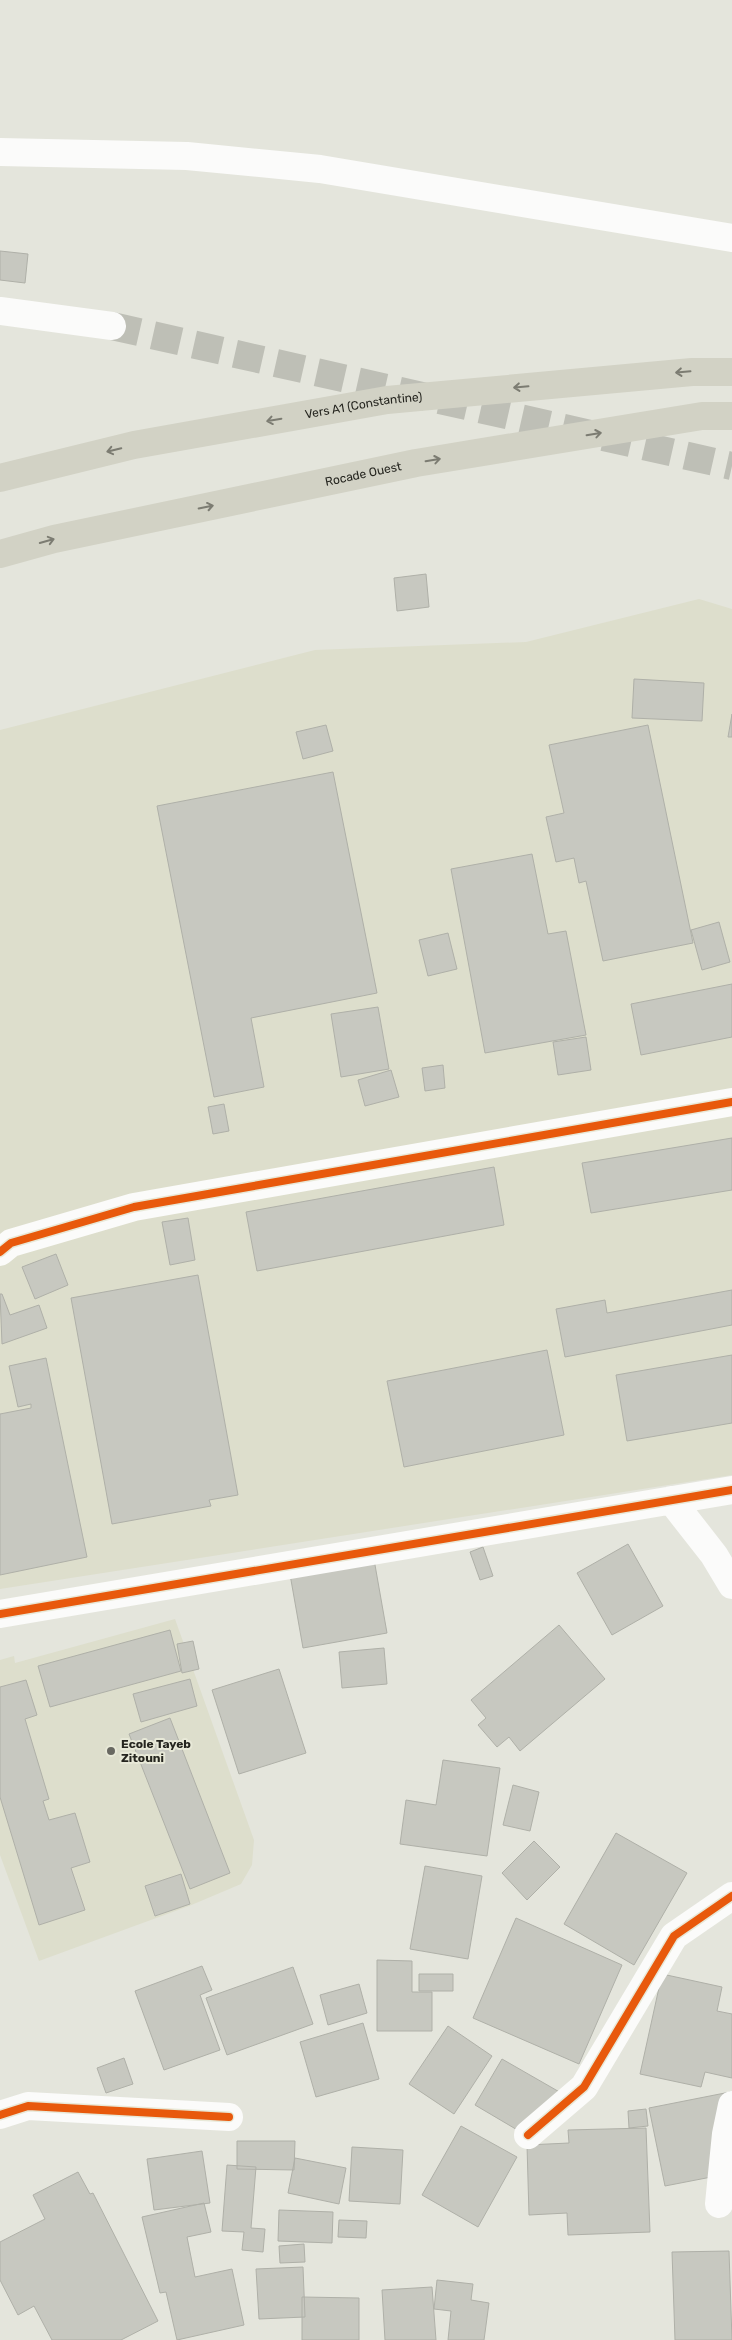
<svg xmlns="http://www.w3.org/2000/svg" width="732" height="2340" font-family="Rubik,sans-serif">
  <style>
    .built { fill: #dddecc }
    .building { fill: #c7c8c0; stroke: #afb0a8 }
    .lines { fill: none; stroke-linecap: round; stroke-linejoin: round }
    .minor-tunnel { stroke: #bebfb6; stroke-width: 28; stroke-dasharray: 28 14; stroke-linecap: butt }
    .minor { stroke: #fbfbfa; stroke-width: 28 }
    .highway { stroke: #d2d2c5; stroke-width: 28 }
    .cycleway-casing { stroke: #e8e9d8; stroke-width: 11 }
    .cycleway { stroke: #e8590c; stroke-width: 8 }
    .oneway { stroke: #7c7c72 }
    .poi-dot { fill: #686861; stroke: #e8e9d8; stroke-width: 2 }
    .labels { text-anchor: middle; dominant-baseline: central; stroke-width: 4; stroke-linejoin: round; paint-order: stroke }
    .street-label { font-size: 12px; fill: #25251f; stroke: #e8e9d8 }
    .poi-label { font-size: 12px; font-weight: bold; fill: #25251f; stroke: #e8e9d8; text-anchor: start }
  </style>
  <rect width="100%" height="100%" fill="#e4e5dc"/>
  <path class="built" d="M699,599L732,609V1475L0,1589V730L315,650L526,642Z
    M175,1619L254,1840L252,1865L241,1884L189,1906L39,1961L0,1855V1660L14,1656L15,1663Z"/>
  <path class="building" d="M0,251L28,254L25,283L0,280Z
    M426,574L429,607L397,611L394,578Z
    M634,679L704,683L702,721L632,718Z
    M732,714V737H728Z
    M326,725L333,751L303,759L296,732Z
    M648,725L693,943L603,961L586,881L579,883L574,858L556,862L546,817L564,813L549,745Z
    M333,772L377,993L251,1018L264,1087L214,1097L157,806Z
    M532,854L548,934L566,931L586,1035L485,1053L451,869Z
    M719,922L730,962L702,970L691,930Z
    M448,933L457,969L428,976L419,940Z
    M732,984V1037L641,1055L631,1004Z
    M378,1007L389,1069L341,1077L331,1014Z
    M586,1037L591,1070L558,1075L553,1042Z
    M443,1065L445,1088L425,1091L422,1068Z
    M391,1070L399,1097L365,1106L358,1080Z
    M224,1104L229,1131L213,1134L208,1107Z
    M732,1138V1190L591,1213L582,1163Z
    M494,1167L504,1225L257,1271L246,1212Z
    M188,1218L195,1260L170,1265L162,1222Z
    M56,1254L68,1285L35,1299L22,1267Z
    M198,1275L238,1495L209,1500L211,1506L112,1524L71,1298Z
    M732,1290V1325L565,1357L556,1309L605,1300L607,1313Z
    M0,1294H2L10,1315L39,1305L47,1328L2,1344Z
    M547,1350L564,1435L404,1467L387,1381Z
    M732,1355V1423L627,1441L616,1375Z
    M46,1358L87,1557L0,1575V1414L31,1408V1404L18,1407L9,1366Z
    M628,1544L663,1606L612,1635L577,1573Z
    M483,1547L493,1576L480,1580L470,1552Z
    M372,1548L387,1633L303,1648L288,1563Z
    M559,1625L605,1679L520,1751L509,1737L497,1747L478,1725L486,1718L471,1700Z
    M170,1630L181,1671L50,1707L38,1666Z
    M193,1641L199,1669L182,1673L177,1644Z
    M384,1648L387,1684L342,1688L339,1652Z
    M279,1669L306,1753L239,1774L212,1690Z
    M190,1679L197,1706L141,1722L133,1694Z
    M26,1680L37,1715L25,1719L49,1799L43,1801L49,1820L75,1813L90,1862L71,1868L85,1910L39,1925L0,1797V1687Z
    M170,1718L230,1873L190,1889L129,1734Z
    M443,1760L500,1768L487,1856L400,1844L406,1800L436,1805Z
    M513,1785L539,1792L530,1831L503,1825Z
    M616,1833L687,1873L634,1965L564,1924Z
    M534,1841L560,1867L527,1900L502,1873Z
    M425,1866L482,1876L468,1959L410,1949Z
    M181,1874L190,1904L155,1916L145,1886Z
    M516,1918L622,1965L579,2064L473,2018Z
    M377,1960L412,1961V1992H432V2031H377Z
    M202,1966L212,1990L200,1995L220,2050L164,2070L135,1991Z
    M293,1967L313,2024L227,2055L206,1998Z
    M419,1974H453V1991H419Z
    M662,1974L722,1987L717,2011L732,2014V2078L705,2072L701,2087L640,2074Z
    M359,1984L367,2013L328,2025L320,1995Z
    M363,2023L379,2079L316,2097L300,2042Z
    M448,2026L492,2056L454,2114L409,2084Z
    M124,2058L133,2084L106,2093L97,2068Z
    M502,2059L563,2094L536,2141L475,2105Z
    M730,2092L732,2173L665,2186L649,2108Z
    M646,2109L648,2126L629,2128L628,2111Z
    M461,2126L517,2157L478,2227L422,2195Z
    M646,2128L650,2232L568,2235L567,2213L529,2215L527,2145L569,2143L568,2130Z
    M237,2141H295L294,2170L237,2169Z
    M352,2147L403,2150L400,2204L349,2201Z
    M202,2151L210,2203L154,2210L147,2159Z
    M295,2158L346,2168L339,2204L288,2193Z
    M227,2165L256,2167L251,2228L265,2229L263,2252L242,2250L244,2232L222,2231Z
    M78,2172L90,2194L93,2193L158,2321L121,2340H52L34,2306L18,2315L0,2280V2242L45,2219L33,2195Z
    M204,2203L211,2232L187,2237L195,2277L232,2269L244,2325L177,2340L166,2292L160,2293L142,2217Z
    M279,2210L333,2212L332,2243L278,2241Z
    M339,2220L367,2221L366,2238L338,2237Z
    M304,2244L305,2262L280,2263L279,2246Z
    M729,2251L732,2340H675L672,2252Z
    M303,2267L305,2317L259,2319L256,2269Z
    M437,2280L473,2284L471,2300L489,2303L484,2340H448L451,2311L434,2309Z
    M432,2287L436,2340H385L382,2290Z
    M302,2297L359,2298V2340H302Z"/>
  <g class="lines">
    <path class="minor-tunnel" d="M112,326L732,466"/>
    <path class="minor" d="M0,152L187,156L320,169L732,238
      M0,311L112,326
      M0,1252L11,1243L134,1207L732,1102
      M671,1500L714,1555L732,1585
      M0,1614L732,1490
      M0,2115L28,2106L229,2117
      M528,2135L584,2087L674,1936L732,1896
      M719,2204L726,2134L732,2105"/>
    <g class="highway">
      <path id="s1" d="M0,478L134,445L387,400L692,372H732"/>
      <path id="s2" d="M0,554L54,539L416,463L702,416H732"/>
    </g>
    <defs>
      <path id="cycleway" d="M0,1252L11,1243L134,1207L732,1102
        M0,1614L732,1490
        M0,2115L28,2106L229,2117
        M528,2135L584,2087L674,1936L732,1896"/>
    </defs>
    <use href="#cycleway" class="cycleway-casing"/>
    <use href="#cycleway" class="cycleway"/>
  </g>
  <defs><path id="oneway-shaft" d="M-6 0H5M1.5-3L5.5 0L1.5 3" fill="none" stroke-width="1.6" stroke-linecap="round" stroke-linejoin="round" transform="scale(1.25)"/></defs>
  <g class="oneway">
    <use href="#oneway-shaft" transform="translate(683 372) rotate(175)"/>
    <use href="#oneway-shaft" transform="translate(521 387) rotate(175)"/>
    <use href="#oneway-shaft" transform="translate(274 420) rotate(170)"/>
    <use href="#oneway-shaft" transform="translate(594 434) rotate(-9)"/>
    <use href="#oneway-shaft" transform="translate(114 450) rotate(166)"/>
    <use href="#oneway-shaft" transform="translate(433 460) rotate(-9)"/>
    <use href="#oneway-shaft" transform="translate(206 507) rotate(-12)"/>
    <use href="#oneway-shaft" transform="translate(47 541) rotate(-16)"/>
  </g>
  <circle class="poi-dot" cx="111" cy="1751" r="5"/>
  <g class="labels">
    <g class="street-label">
      <text stroke="none"><textPath href="#s1" startOffset="371">Vers A1 (Constantine)</textPath></text>
      <text stroke="none"><textPath href="#s2" startOffset="372">Rocade Ouest</textPath></text>
    </g>
    <g class="poi-label">
      <text x="121" y="1744">Ecole Tayeb<tspan x="121" dy="14">Zitouni</tspan></text>
    </g>
  </g>
</svg>
